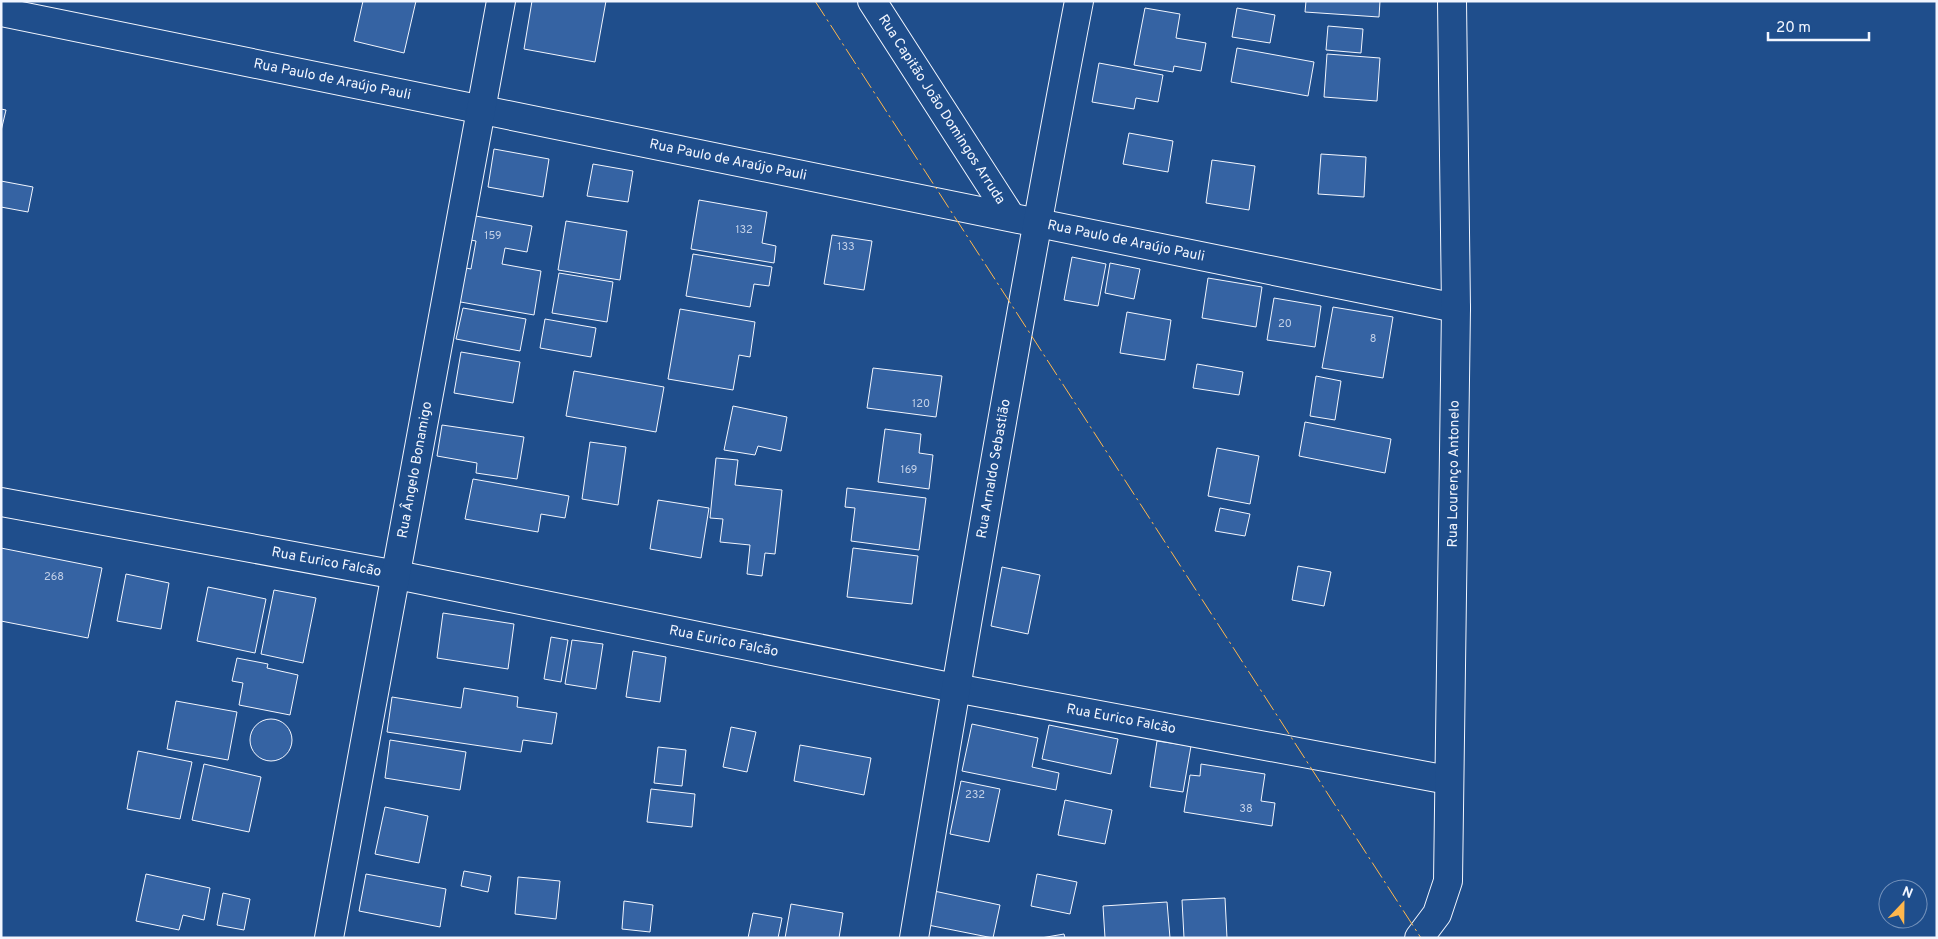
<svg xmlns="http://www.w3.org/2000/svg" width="1938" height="939" font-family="Overpass,sans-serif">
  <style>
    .building { fill: #3563a3; stroke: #f2f6ff }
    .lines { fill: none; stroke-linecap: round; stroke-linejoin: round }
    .minor-casing { stroke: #f2f6ff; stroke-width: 30 }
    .minor { stroke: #1f4e8c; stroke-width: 28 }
    .power { stroke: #ffb74d; stroke-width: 1; stroke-dasharray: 18 4 2.5 4; stroke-linecap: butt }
    .labels { text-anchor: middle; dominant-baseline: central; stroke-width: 4; stroke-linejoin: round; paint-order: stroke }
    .number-label { font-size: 11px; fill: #c3d1e8 }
    .street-label { font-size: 14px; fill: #f2f6ff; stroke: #1f4e8c }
  </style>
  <rect width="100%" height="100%" fill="#1f4e8c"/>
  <path class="building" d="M363,1H416L404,53L354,41Z
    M532,1H606L595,62L524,49Z
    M1306,1H1380L1379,17L1305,12Z
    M1145,8L1180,14L1176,38L1206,43L1201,71L1174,66L1173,72L1134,65Z
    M1237,8L1275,15L1270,43L1232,37Z
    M1328,26L1363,29L1361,53L1326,50Z
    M1237,48L1314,62L1308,96L1231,82Z
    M1327,54L1380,58L1377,101L1324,97Z
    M1099,63L1163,75L1158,102L1136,98L1134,109L1092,102Z
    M1,109L6,110L1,131Z
    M1129,133L1173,141L1168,172L1123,164Z
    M494,149L549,159L543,197L488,187Z
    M1321,154L1366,157L1364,197L1318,194Z
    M1212,160L1255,166L1249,210L1206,203Z
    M593,164L633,171L628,202L587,196Z
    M1,181L33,187L28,212L1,207Z
    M699,200L767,212L762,243L776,246L774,263L691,249Z
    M470,215L532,226L527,252L505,248L502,264L541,271L534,315L455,301L461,267L471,269L476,241L465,239Z
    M566,221L627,231L620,280L558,270Z
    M832,235L872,241L864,290L824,284Z
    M693,254L772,267L769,286L754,284L750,307L686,296Z
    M1072,257L1106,264L1098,306L1064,300Z
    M1110,263L1140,269L1134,299L1105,293Z
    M559,273L613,282L607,322L552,313Z
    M1208,278L1262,287L1256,327L1202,318Z
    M1274,298L1321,306L1315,347L1267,340Z
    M1333,307L1393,317L1383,378L1322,368Z
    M463,308L526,319L520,351L456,339Z
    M680,309L755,322L750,357L739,355L733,390L668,379Z
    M1127,312L1171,320L1165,360L1120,353Z
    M545,319L596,328L591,357L540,348Z
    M461,352L520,362L513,403L454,393Z
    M1197,364L1243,372L1239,395L1193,388Z
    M873,368L942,376L936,417L867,408Z
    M574,371L664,387L656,432L566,416Z
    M1316,376L1341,381L1335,420L1310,416Z
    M733,406L787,417L781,451L758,446L755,455L724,450Z
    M1305,422L1391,439L1385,473L1299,456Z
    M442,425L524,437L517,479L476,473L477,463L437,456Z
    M885,429L921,434L919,453L933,455L929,489L878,482Z
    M590,442L626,447L618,505L582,499Z
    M1217,448L1259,456L1250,504L1208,496Z
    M716,458L738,460L735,485L782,490L775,554L765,553L762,576L747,574L750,545L720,542L723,519L710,518Z
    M473,479L569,496L565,518L541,514L538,532L465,519Z
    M847,488L926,498L919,550L851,541L855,508L845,507Z
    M658,500L709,508L701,558L650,549Z
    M1220,508L1250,514L1245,536L1215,531Z
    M1,548L102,568L88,638L1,621Z
    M853,548L918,556L912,604L847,597Z
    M1298,566L1331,572L1324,606L1292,600Z
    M1002,567L1040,575L1028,634L991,626Z
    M126,574L169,583L161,629L117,621Z
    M208,587L266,599L255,653L197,641Z
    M274,590L316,598L303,663L261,654Z
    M443,613L514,624L508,669L437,658Z
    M551,637L568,640L561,682L544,679Z
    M572,640L603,644L596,689L565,684Z
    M633,651L666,657L660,702L626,697Z
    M237,658L268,664L267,668L298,675L290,715L239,705L243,683L232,681Z
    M464,688L518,697L517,707L557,713L552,744L523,740L521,752L387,732L392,697L461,708Z
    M176,701L237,712L228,760L167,749Z
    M250 740a21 21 0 1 1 42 0a21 21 0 1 1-42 0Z
    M972,724L1038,738L1032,767L1059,773L1056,790L962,771Z
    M1049,725L1118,739L1111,774L1042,759Z
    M731,727L756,732L747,772L723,767Z
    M390,740L466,752L460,790L385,778Z
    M1157,741L1191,746L1183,792L1150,787Z
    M800,745L871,758L864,795L794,781Z
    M658,747L686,750L682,786L654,783Z
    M138,751L192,762L180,819L127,809Z
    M204,764L261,777L249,832L192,820Z
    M1201,764L1265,774L1261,801L1275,803L1272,826L1184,812L1190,775L1200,776Z
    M961,781L1000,789L989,842L950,834Z
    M651,789L695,794L692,827L647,822Z
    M1065,800L1112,810L1105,844L1058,835Z
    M385,807L428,816L419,863L375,854Z
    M464,871L491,876L488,892L461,886Z
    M146,874L210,888L204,920L183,915L179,930L136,921Z
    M366,874L446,889L440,927L359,911Z
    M1037,874L1077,882L1070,914L1031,906Z
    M518,877L560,881L556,919L515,914Z
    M934,891L1000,905L993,938L928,925Z
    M223,893L250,899L244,930L217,925Z
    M1225,898L1227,938H1184L1182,900Z
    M624,901L653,905L650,932L622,929Z
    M1167,902L1170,938H1105L1103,906Z
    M791,904L843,913L839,938H785Z
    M753,913L782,918L778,938H748Z
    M1064,934L1065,938H1041Z"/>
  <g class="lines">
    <defs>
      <g id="minor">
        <path id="s1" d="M872,1L1011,217"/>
        <path id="s2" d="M1,12L1456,308"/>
        <path id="s3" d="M1,502L397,575L955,688L1448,780"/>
        <path id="s4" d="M329,938L501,1"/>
        <path id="s5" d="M914,938C966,625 1019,313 1079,1"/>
        <path id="s6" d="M1419,938L1437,914L1448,881L1456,308L1452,1"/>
      </g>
    </defs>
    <use href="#minor" class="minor-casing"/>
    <use href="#minor" class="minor"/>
    <path class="power" d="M815,1L1421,938"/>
  </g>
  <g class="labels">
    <g class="number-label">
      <text x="744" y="230">132</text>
      <text x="493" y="236">159</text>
      <text x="846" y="247">133</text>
      <text x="1285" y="324">20</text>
      <text x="1373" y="339">8</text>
      <text x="921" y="404">120</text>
      <text x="909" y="470">169</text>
      <text x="54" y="577">268</text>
      <text x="975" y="795">232</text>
      <text x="1246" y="809">38</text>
    </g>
    <g class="street-label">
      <text stroke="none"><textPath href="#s2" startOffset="338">Rua Paulo de Araújo Pauli</textPath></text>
      <text stroke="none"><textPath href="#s1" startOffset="129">Rua Capitão João Domingos Arruda</textPath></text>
      <text stroke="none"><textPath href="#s2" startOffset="742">Rua Paulo de Araújo Pauli</textPath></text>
      <text stroke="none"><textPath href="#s2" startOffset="1148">Rua Paulo de Araújo Pauli</textPath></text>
      <text stroke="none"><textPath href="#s5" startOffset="476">Rua Arnaldo Sebastião</textPath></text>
      <text stroke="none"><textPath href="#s4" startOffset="476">Rua Ângelo Bonamigo</textPath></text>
      <text stroke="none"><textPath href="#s6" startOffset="472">Rua Lourenço Antonelo</textPath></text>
      <text stroke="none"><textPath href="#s3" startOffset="331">Rua Eurico Falcão</textPath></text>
      <text stroke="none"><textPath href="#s3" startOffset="736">Rua Eurico Falcão</textPath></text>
      <text stroke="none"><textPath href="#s3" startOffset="1141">Rua Eurico Falcão</textPath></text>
    </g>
  </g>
  <rect width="1938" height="939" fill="none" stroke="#f2f6ff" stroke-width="5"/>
  <g transform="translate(1903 904) rotate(22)"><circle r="24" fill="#1f4e8c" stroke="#7391ba"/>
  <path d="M0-4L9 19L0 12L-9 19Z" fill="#ffb74d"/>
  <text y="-8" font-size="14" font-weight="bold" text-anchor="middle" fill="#f2f6ff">N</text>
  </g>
  <path d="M1768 32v8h101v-8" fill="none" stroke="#f2f6ff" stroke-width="2.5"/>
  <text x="1776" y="32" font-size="15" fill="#f2f6ff" stroke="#1f4e8c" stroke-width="4" paint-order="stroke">20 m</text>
</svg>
